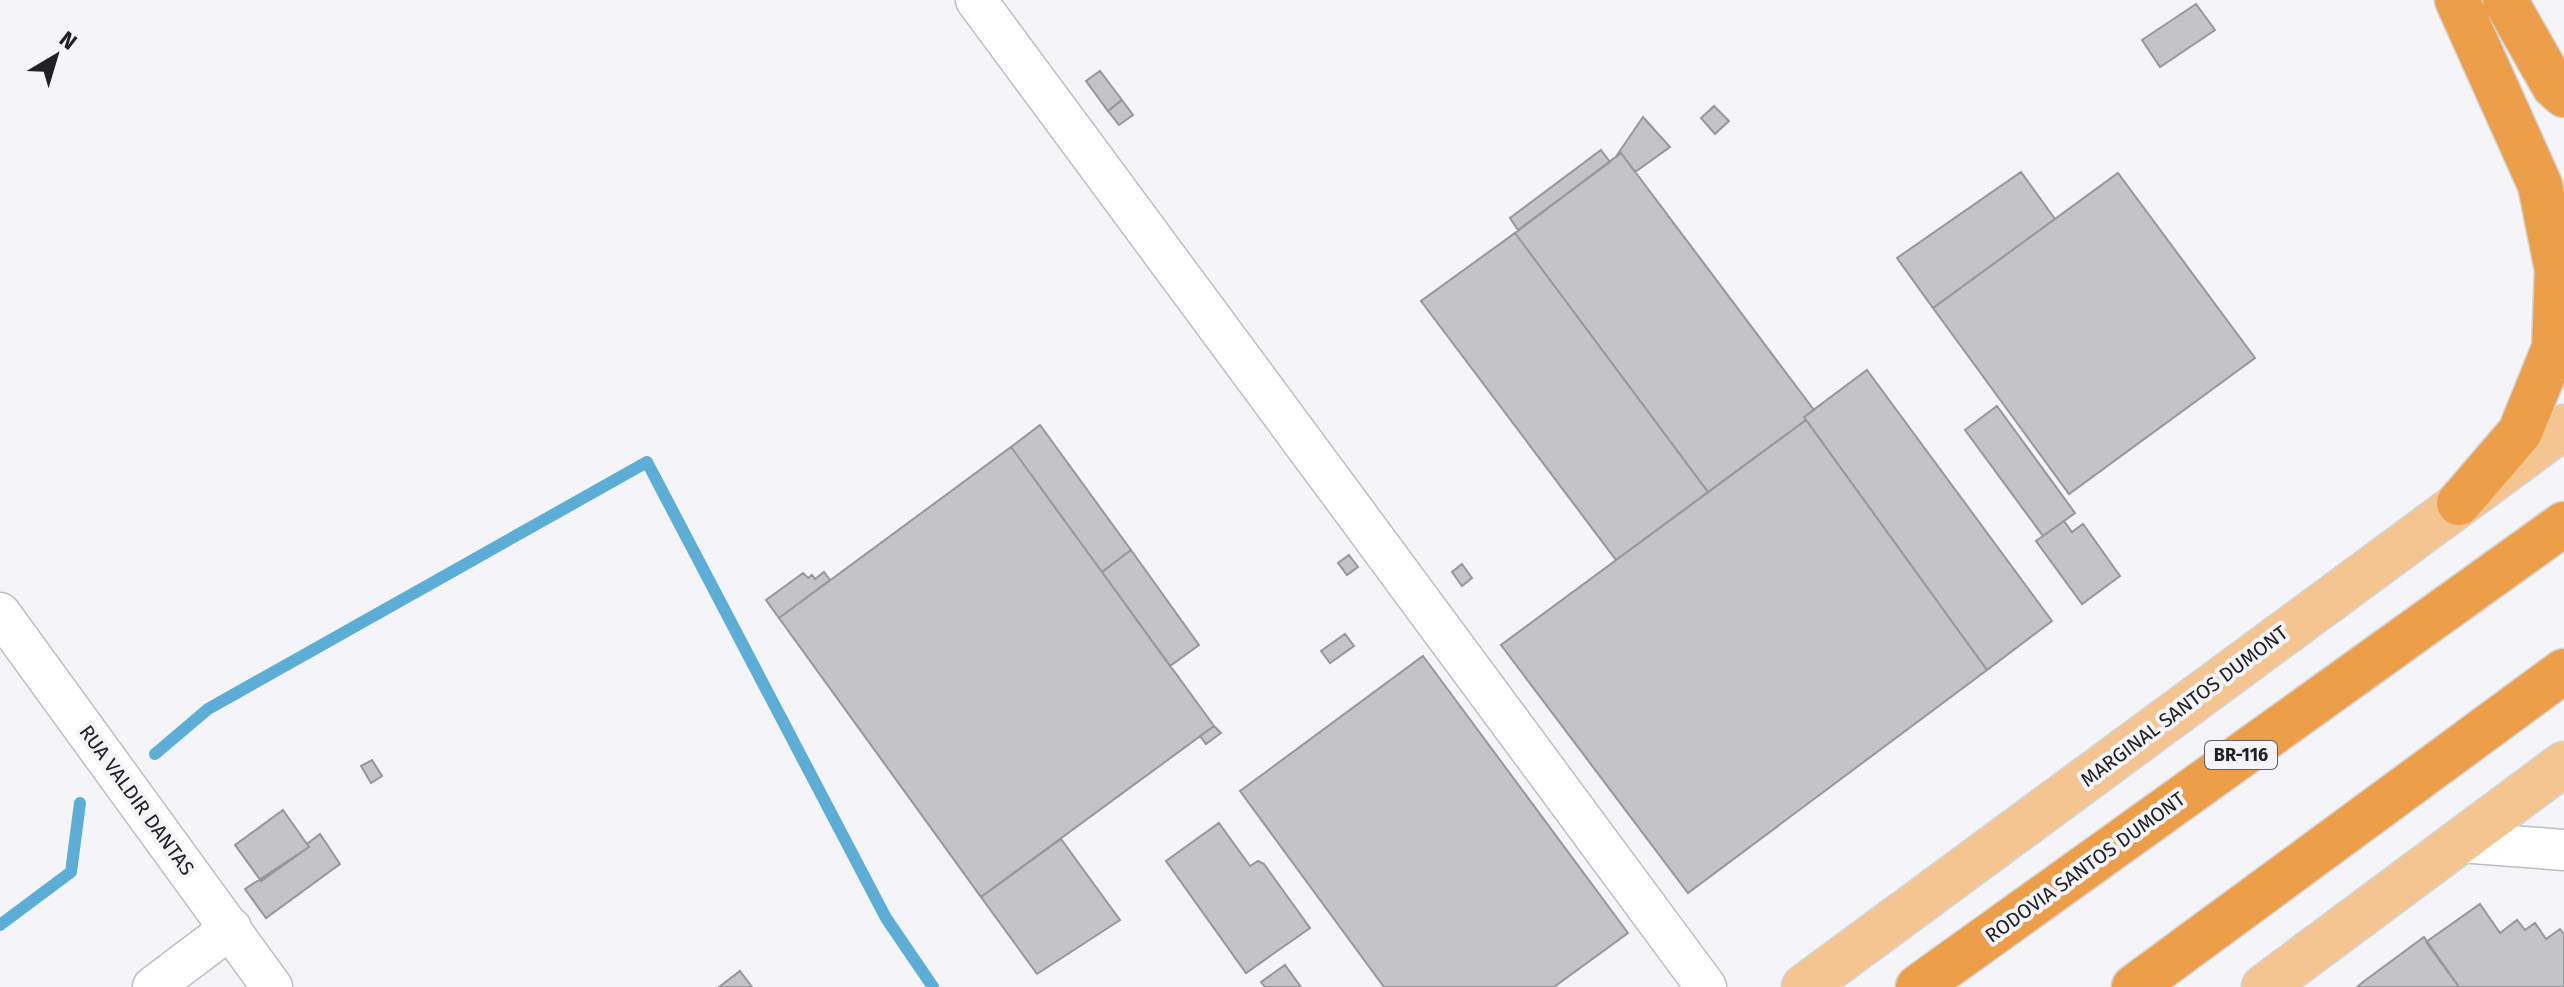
<svg xmlns="http://www.w3.org/2000/svg" width="2564" height="987" font-family="'Fira Sans',sans-serif">
  <style>
    .lines { fill: none; stroke-linecap: round; stroke-linejoin: round }
    .stream { stroke: #5caed7; stroke-width: 12 }
    .building { fill: #c4c4c8; stroke: #96979b; stroke-width: 2 }
    .minor-casing { stroke: #bebec2; stroke-width: 43 }
    .major-casing { stroke: #d3d3d3; stroke-width: 47 }
    .highway-casing { stroke: #d3d3d3; stroke-width: 47 }
    .minor { stroke: #fff; stroke-width: 40 }
    .major { stroke: #f4c591; stroke-width: 44 }
    .highway { stroke: #ed9e48; stroke-width: 44 }
    .labels { text-anchor: middle; dominant-baseline: central; stroke-width: 8; stroke-linejoin: round; paint-order: stroke }
    .shield { fill: #f4f4f9; stroke: #606063; stroke-width: 2 }
    .shield-label { font-size: 18px; font-weight: bold; fill: #212123 }
    .street-label { font-size: 20px; fill: #212123; stroke: #f4f4f9 }
  </style>
  <rect width="100%" height="100%" fill="#f4f4f9"/>
  <g class="lines">
    <path class="stream" d="M155,754L208,709L647,462L886,918L933,987
      M0,925L71,872L80,803"/>
  </g>
  <path class="building" d="M2196,4L2215,30L2160,67L2142,40Z
    M1100,71L1122,100L1108,111L1086,81Z
    M1122,100L1133,115L1119,125L1108,111Z
    M1714,106L1729,121L1715,134L1701,118Z
    M1643,117L1670,147L1635,172L1621,153L1615,158Z
    M1601,150L1610,162L1518,230L1510,218Z
    M1621,153L1814,410L1804,417L1806,420L1708,492L1515,233Z
    M2021,172L2055,219L1933,308L1897,258Z
    M2118,173L2255,358L2069,494L1933,308Z
    M1515,233L1708,492L1616,560L1421,301Z
    M1867,370L2052,621L1987,670L1804,417Z
    M1997,406L2075,513L2043,536L1965,430Z
    M1806,420L1987,670L1688,893L1501,645Z
    M1040,425L1131,550L1102,572L1011,447Z
    M1011,447L1214,726L981,897L779,618Z
    M2064,521L2072,532L2083,524L2120,576L2082,604L2036,541Z
    M1131,550L1199,645L1170,666L1102,572Z
    M1349,555L1358,567L1347,575L1338,563Z
    M1462,564L1472,578L1462,586L1452,572Z
    M824,572L830,580L779,618L766,600L803,573L808,578L812,575L815,579Z
    M1345,634L1354,646L1330,663L1321,651Z
    M1423,656L1628,933L1554,987H1384L1240,791Z
    M1214,726L1221,733L1206,744L1200,736Z
    M372,760L382,776L371,783L361,766Z
    M283,810L309,847L261,881L235,845Z
    M1219,823L1250,866L1258,861L1264,864L1310,928L1246,973L1166,861Z
    M320,834L340,864L266,918L245,889L309,847L307,844Z
    M1061,839L1120,920L1037,974L981,897Z
    M2480,904L2500,933L2517,920L2525,930L2535,923L2546,939L2560,929L2564,934V987H2459L2426,942Z
    M2424,937L2459,987H2357L2363,982Z
    M1285,965L1301,987H1265L1261,982Z
    M740,971L752,987H719Z"/>
  <g class="lines">
    <defs>
      <path id="minor" d="M976,0L1706,987
        M0,613L272,987
        M2460,842L2564,850
        M153,987L231,928"/>
      <path id="major" d="M1804,987L2564,427
        M2264,987L2564,764"/>
      <path id="highway" d="M2457,0L2540,185L2557,270L2554,348L2520,432L2459,503
        M2505,0L2554,86L2564,95
        M1918,987L2564,524
        M2134,987L2564,671"/>
    </defs>
    <use href="#minor" class="minor-casing"/>
    <use href="#major" class="major-casing"/>
    <use href="#highway" class="highway-casing"/>
    <use href="#minor" class="minor"/>
    <use href="#major" class="major"/>
    <use href="#highway" class="highway"/>
  </g>
  <g class="labels">
    <rect class="shield" x="2205" y="741" width="72" height="28" rx="6"/>
    <g class="shield-label">
      <text x="2241" y="755">BR-116</text>
    </g>
    <g class="street-label">
      <text transform="translate(2184 706) rotate(-37)">MARGINAL SANTOS DUMONT</text>
      <text transform="translate(137 800) rotate(54)">RUA VALDIR DANTAS</text>
      <text transform="translate(2085 867) rotate(-36)">RODOVIA SANTOS DUMONT</text>
    </g>
  </g>
  <g transform="translate(56 56) rotate(38)" stroke="#f4f4f9" stroke-width="6" paint-order="stroke">
  <path d="M0-6L14 30L0 20L-14 30Z" fill="#212123"/>
  <text y="-12" font-size="22" font-weight="bold" text-anchor="middle" fill="#212123">N</text>
  </g>
</svg>
